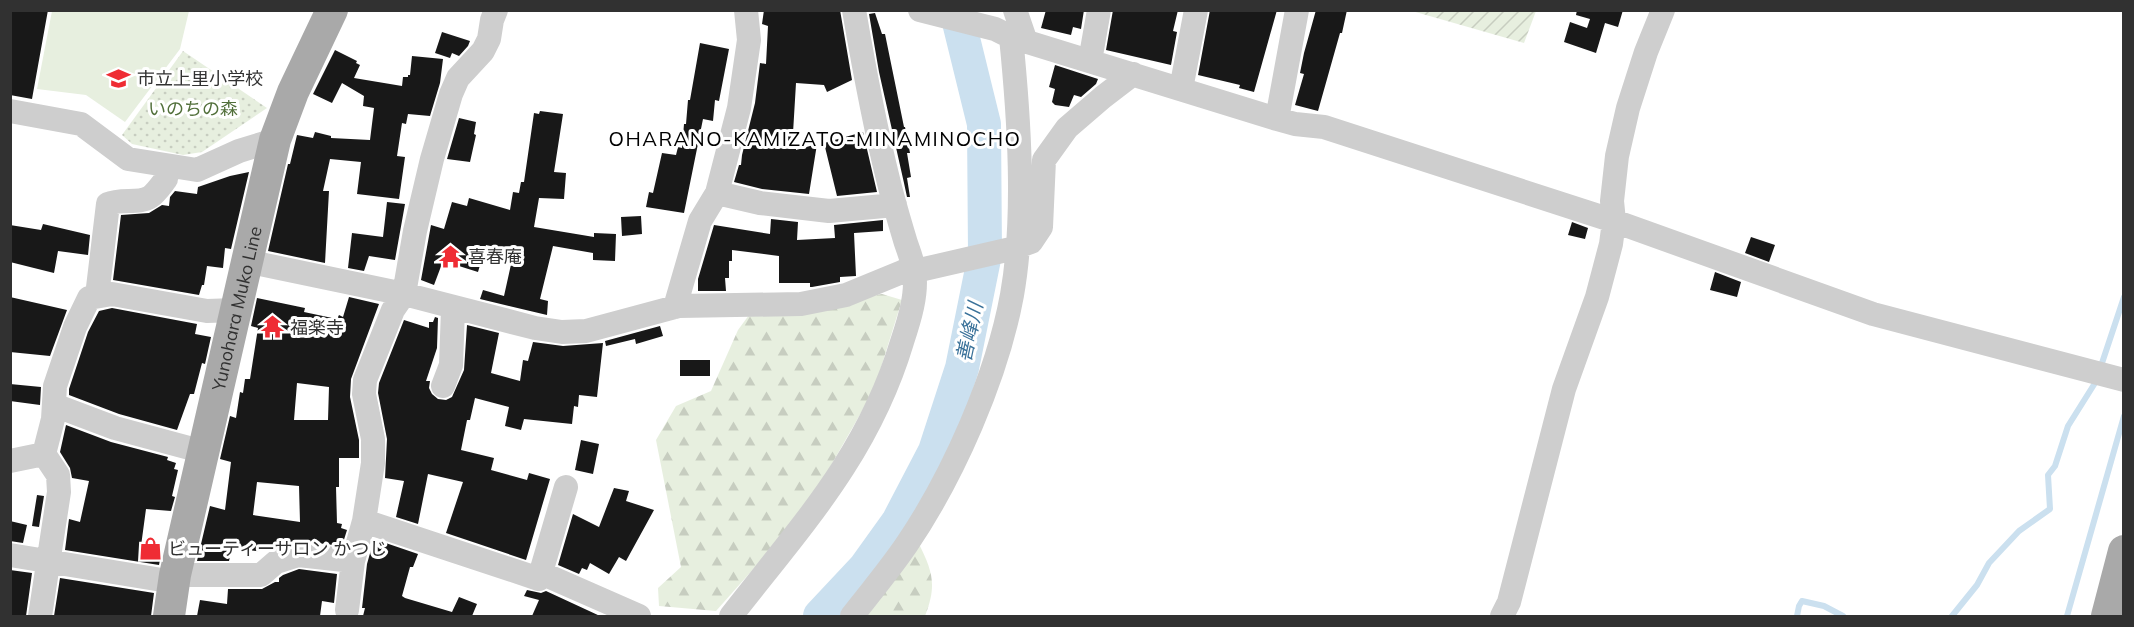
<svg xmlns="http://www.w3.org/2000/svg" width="2134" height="627" font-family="Mulish,'Noto Sans JP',sans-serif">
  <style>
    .forest { fill: url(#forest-firs) }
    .park { fill: url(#park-dots) }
    .garden { fill: url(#garden-furrows) }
    .pitch { fill: #e7efdf }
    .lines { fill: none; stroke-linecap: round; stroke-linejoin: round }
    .stream { stroke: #cbe0ef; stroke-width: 6 }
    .river { stroke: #cbe0ef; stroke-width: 34 }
    .building { fill: #181818; fill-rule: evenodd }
    .minor { stroke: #cecece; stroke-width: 24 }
    .major { stroke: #a9a9a9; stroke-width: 32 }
    .labels { text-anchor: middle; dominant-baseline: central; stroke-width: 6; stroke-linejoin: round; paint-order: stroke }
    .poi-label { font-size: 18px; fill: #313131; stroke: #fff; text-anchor: start }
    .park-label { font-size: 18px; fill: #52703b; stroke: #fff }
    .street-label { font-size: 18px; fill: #313131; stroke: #fff }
    .neighbourhood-label { font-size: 20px; letter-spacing: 1.5px; fill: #000; stroke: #fff }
    .water-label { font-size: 20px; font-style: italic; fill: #397199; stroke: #fff }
  </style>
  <defs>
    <pattern id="forest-firs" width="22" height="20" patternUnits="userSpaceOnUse" patternTransform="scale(1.5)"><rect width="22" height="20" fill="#e7efdf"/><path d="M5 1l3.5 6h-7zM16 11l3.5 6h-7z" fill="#c7cdc0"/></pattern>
    <pattern id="park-dots" width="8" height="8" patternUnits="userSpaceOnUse" patternTransform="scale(1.5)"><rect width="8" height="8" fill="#e7efdf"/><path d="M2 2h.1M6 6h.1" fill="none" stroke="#c7cdc0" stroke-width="1.8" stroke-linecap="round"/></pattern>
    <pattern id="garden-furrows" width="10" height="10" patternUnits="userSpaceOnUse" patternTransform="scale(1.5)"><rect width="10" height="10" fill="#e7efdf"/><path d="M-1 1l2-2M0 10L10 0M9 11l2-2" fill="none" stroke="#c7cdc0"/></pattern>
  </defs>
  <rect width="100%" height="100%" fill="#fff"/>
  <path class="forest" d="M882,294L902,300L874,390L805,511L716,611L659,606L658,588L681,567L656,440L676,406L711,391L738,330L749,315Z
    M918,542C933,572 937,585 925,616H862Z"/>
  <path class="park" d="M183,51L267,108L202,152L183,155L132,144L122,135Z"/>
  <path class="garden" d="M1412,11H1536L1524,43Z"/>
  <path class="pitch" d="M52,11V10L189,11L180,49L125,122L86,95L37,89Z"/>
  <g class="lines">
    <path class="stream" d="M2102,363L2124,297
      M1797,616L1799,606L1802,601L1824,606L1843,616
      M1952,616L1977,585L1989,563L2019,531L2050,509L2048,475L2055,466L2068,426L2095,383
      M2067,616L2124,416"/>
    <path class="river" d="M820,616L865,568L898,522L935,451L962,368L985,254L984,124L956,10"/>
  </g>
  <path class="building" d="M10,10H48L32,99L10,95Z
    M764,10H840L852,80L827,92L824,85L796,83L793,133L797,134L796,150L817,144L809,194L762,189L734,182L739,165H741L742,155L755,103L760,63L766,64L768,26L762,24Z
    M1046,10H1084L1081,29L1073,27L1071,35L1041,28Z
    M1113,10H1178L1173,31L1177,32L1171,65L1106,50Z
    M1277,10L1254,92L1239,88L1240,85L1198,75L1210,10Z
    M1316,10H1347L1342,33H1340L1318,111L1295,105L1304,74L1300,73L1304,53Z
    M1577,10H1623L1618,27L1605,23L1596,53L1564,42L1570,22L1587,28L1590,19L1576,15Z
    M875,13L882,34H885L904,127H905L910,153H907L911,177L907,178L910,197H907L904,183L879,72L869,14Z
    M442,32L470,41L468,46L459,56L452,53L450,58L435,53Z
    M700,43L729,49L719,101L715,100L713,121L703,119L684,213L646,207L649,192L653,193L662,153L676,155L678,147L682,148L684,124H686L688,100H690Z
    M335,50L357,61L356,63L360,65L354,78L402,86L403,77H408V75H410L412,56L443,59L440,83L430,116L408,114L406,124L402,123L397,156L405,157L399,199L357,194L361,162L330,159L323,191H329L325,263L268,251L288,164H290L297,135L313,138L315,132L331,136V138L370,140L374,108L363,106L364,96L342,83L332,103L313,94Z
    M1055,65L1098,79L1096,84L1081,97L1074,95L1069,107L1055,105L1052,102L1055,89L1049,87Z
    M540,111L563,114L554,172L566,173L564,199L539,198L534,227L594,237V233L616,234L615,261L593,260V253L553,246L540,299L548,301L547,315L480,299L483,290L504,296L514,251L486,245L478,272L443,261L434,285L421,280L431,225L444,229L452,202L467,206L469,198L510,210L513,192L519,193L521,182H524L534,113L539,114Z
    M459,118L476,122L474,134L476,135L470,162L447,159Z
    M863,132L877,192L837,196L824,143Z
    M249,172L231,249L225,248L223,268L207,266L204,285H202L199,295L113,280L121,215L149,213L162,205L169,206L170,197L175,191L197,194L198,187L230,176Z
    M387,202L405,204L395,260L369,256L364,271L348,268L352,233L383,237Z
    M641,216L642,234L622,236L621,217Z
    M771,219L798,222L797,240L835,238L834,225L883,220V231L854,233L856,276L840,277V282L812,287H810V283H779V256L732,250V261H729V278H725L726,291H698V279L714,225L770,234Z
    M1572,222L1588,228L1585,239L1568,235Z
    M43,224L90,235L88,255L58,251L54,273L10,262V225L41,230Z
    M1751,237L1775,245L1769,262L1745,253Z
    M1715,272L1741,282L1737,297L1710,290Z
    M10,297L67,310L50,356L10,352Z
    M349,297L379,304L351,379L350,397L359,440V458H339V487H336L337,523L342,524L341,528L347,530L342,546L299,541L272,548L265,552L232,548L229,561H197L210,506L225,510L231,462L220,459L230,416L236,418L240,392L243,393L245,379H250L258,328L251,326L257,298L305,308L304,312L337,319L339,315L343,317ZM297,383L329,387L328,420H294ZM257,482L299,486L300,522L253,515Z
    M112,308L197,324L195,334L211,337L205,364L202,363L194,394H190L177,430L119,414L69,395V389L88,332L99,311Z
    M435,317L438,318L437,348L426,381H430L429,388L432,394L438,399L446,400L452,397L464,370L467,325L499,333L491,373L520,381L523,360L528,361L533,342L563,346L603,343L597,397L579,395L578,407L574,406L572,424L524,419L521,430L505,426L509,407L475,398L470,420H467L461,450L494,458L491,470L527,480L529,473L550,479L526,560L446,533L463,482L428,474L418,524L396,517L404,481L385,478L387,439L378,393L379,383L404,320L429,328V322H433Z
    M660,326L663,336L636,344L635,339L606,346L605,341Z
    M680,360H710V376H680Z
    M10,384L41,387L40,405L10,401Z
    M66,425L111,442L168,457L167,460L176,463L174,469L178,470L172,496L175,497L171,511L146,509L141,546L162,549L159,565L65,550L69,519L80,522L89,481L72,478L70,468L60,452Z
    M581,440L599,444L593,474L575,470Z
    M614,488L629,491L626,501L654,510L626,561L619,557L609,574L590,563L587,570L582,568L579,574L558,565L573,514L599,527Z
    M37,495L44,496L39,527L32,526Z
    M10,521L27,525L23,543L10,541Z
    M374,539L418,554L413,567H410L402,596L405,598L452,612L459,597L477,604L472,616H363L365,608H362L367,564Z
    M299,569L337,574L334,603L322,601L320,616H197L200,600L227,604L228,589H262L275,582H279V578L283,575Z
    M10,570L32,573L26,616H10Z
    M60,578L154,593L151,616H54Z
    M527,590L541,593L546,591L600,616H532L539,600L524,596Z"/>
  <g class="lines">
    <path class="minor" d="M920,10L995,29L1011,37L1277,119L1295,124L1324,127L1614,221L1873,314L2124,380
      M1015,10L1026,42
      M1090,61L1099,10
      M1181,89L1196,10
      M10,111L81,124L128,159L197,170L239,151L275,140
      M1277,119L1297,10
      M717,193L760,203L829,211L895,205
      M246,261L404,294L535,328L562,332L586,331L679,306L801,304L846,295L902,272L924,269L1011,249L1031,242L1041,227L1044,160L1067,128L1103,97L1133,74
      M97,296L108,204C121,198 139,204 150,197C156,193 162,184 166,179
      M675,307L700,221L717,193L739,108L749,40L746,10
      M443,386L451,365L453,309
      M54,405L115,428L204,452
      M10,461L44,454L53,419L55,386L75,327L89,298L112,294L207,311L235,310
      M364,521L539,579L566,487
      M10,555L174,582
      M541,573L639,616
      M175,575H261L276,562L298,555L353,561
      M347,610L353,561L364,521L373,463V439L364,394L365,380L393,310L404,294L415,231L432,159L451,94L458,78L483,51L489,39L492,20L496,10
      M40,616L59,492L58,475L44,454
      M731,616C801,526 868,455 902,342C909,321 918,293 914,271C913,261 908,250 905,240C899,220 893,200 888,179C874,123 864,68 854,10
      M852,616C870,593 890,569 907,544C953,476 997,377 1012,295C1026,216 1019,117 1011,37
      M1502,616L1509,602L1564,389L1597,297L1611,244L1614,221L1612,201L1617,156L1628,108L1646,52L1663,10"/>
    <g class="major">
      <path id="s1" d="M169,616L175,575L275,140L293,92L332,10"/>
      <path d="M2107,616L2124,551"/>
    </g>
  </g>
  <defs>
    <symbol id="school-bare" viewBox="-9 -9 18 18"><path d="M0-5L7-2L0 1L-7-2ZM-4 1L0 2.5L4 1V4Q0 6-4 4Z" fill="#ef2c34" stroke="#fff" stroke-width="2.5" paint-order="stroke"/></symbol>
    <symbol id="temple-bare" viewBox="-9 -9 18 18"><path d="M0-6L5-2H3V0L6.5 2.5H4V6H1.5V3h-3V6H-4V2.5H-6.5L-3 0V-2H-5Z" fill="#ef2c34" stroke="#fff" stroke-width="2.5" paint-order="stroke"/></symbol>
    <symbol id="shop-bare" viewBox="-9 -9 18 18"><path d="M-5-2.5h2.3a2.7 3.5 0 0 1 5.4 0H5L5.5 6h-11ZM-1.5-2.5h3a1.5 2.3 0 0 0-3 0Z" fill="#ef2c34" stroke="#fff" stroke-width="2.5" paint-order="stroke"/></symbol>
  </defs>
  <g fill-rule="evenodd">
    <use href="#school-bare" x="102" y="62" width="33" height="33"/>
    <use href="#temple-bare" x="434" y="240" width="33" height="33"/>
    <use href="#temple-bare" x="256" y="310" width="33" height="33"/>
    <use href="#shop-bare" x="134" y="532" width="33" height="33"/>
  </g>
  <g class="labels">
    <g class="poi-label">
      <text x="137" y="78">市立上里小学校</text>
      <text x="468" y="256">喜春庵</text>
      <text x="290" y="327">福楽寺</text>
      <text x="168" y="548">ビューティーサロン かつじ</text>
    </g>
    <g class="park-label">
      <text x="193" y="108">いのちの森</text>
    </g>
    <g class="street-label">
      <text stroke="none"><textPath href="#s1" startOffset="315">Yunohara Muko Line</textPath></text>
    </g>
    <g class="neighbourhood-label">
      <text x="815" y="138">OHARANO-KAMIZATO-MINAMINOCHO</text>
    </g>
    <g class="water-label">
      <text transform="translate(969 332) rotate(-78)">善峰川</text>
    </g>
  </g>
  <rect width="2134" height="627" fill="none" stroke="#313131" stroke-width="24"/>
</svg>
